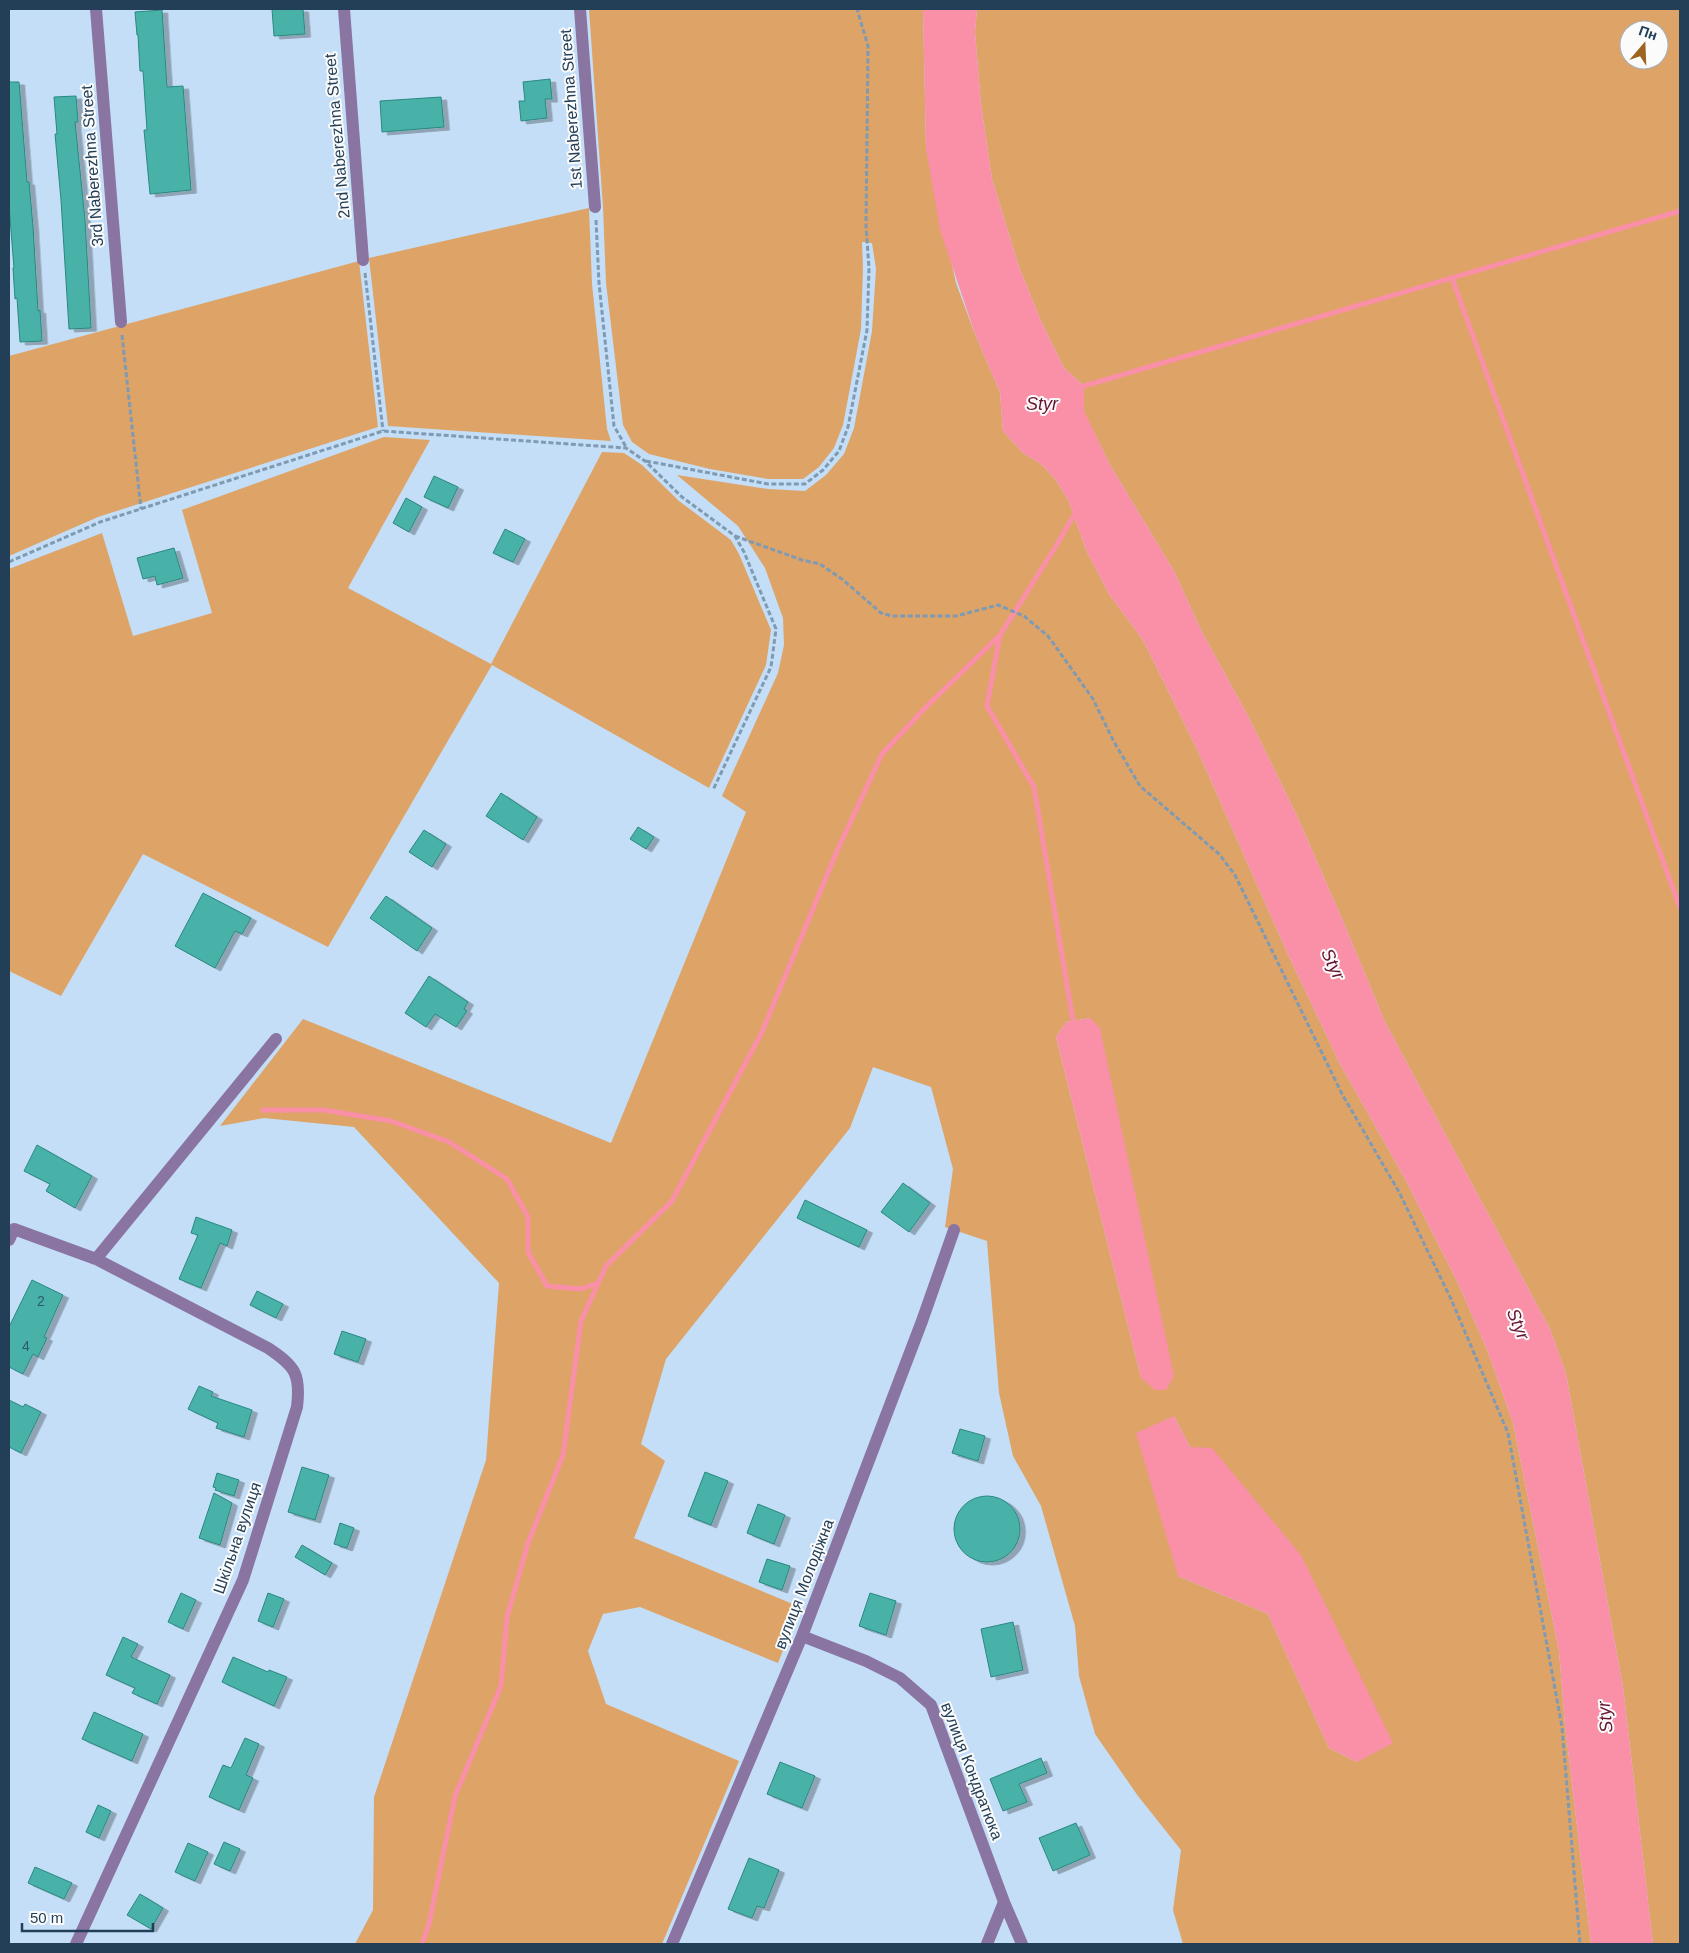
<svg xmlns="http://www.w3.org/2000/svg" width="1689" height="1953" font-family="Helvetica,sans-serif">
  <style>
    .green { fill: #dea367; fill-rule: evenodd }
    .water { fill: #f990a8 }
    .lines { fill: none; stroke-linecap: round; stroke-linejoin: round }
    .stream { stroke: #f990a8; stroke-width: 5 }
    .building { fill: #4ab2a8; stroke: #298880; filter: url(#shadow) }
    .path { stroke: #7f9ab3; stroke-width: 3; stroke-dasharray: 5 2.5; stroke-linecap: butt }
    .minor { stroke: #8a74a2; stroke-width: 12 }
    .labels { text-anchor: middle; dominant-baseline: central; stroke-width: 4; stroke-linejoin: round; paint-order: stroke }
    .number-label { font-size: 14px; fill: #2d5c6c }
    .street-label { font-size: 16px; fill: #233f58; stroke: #fbfbfb }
    .water-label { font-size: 18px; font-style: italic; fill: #661530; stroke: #fbfbfb }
  </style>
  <defs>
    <filter id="shadow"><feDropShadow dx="5.5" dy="3" stdDeviation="0" flood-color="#0004"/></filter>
  </defs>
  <rect width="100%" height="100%" fill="#c3def6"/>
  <path class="green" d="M589,9H923L926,148L956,283L975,334L1000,392L1003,431L1023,453L1041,464L1056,480L1069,502L1087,552L1109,594L1143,640L1196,747L1286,950L1340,1064L1404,1177L1458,1283L1488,1352L1513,1423L1559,1651L1565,1725L1591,1944H1183L1173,1910L1181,1850L1138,1796L1095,1734L1079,1676L1075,1626L1041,1506L1013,1456L999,1393L987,1241L945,1227L953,1169L931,1087L873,1067L850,1128L666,1359L641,1444L665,1461L634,1538L800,1607L778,1663L640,1607L603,1614L588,1651L606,1704L739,1761L662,1944H355L373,1910L374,1797L486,1460L499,1283L354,1127L264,1118L220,1126L303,1019L611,1143L746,812L722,796L778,673L784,645L783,618L765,568L738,526L677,475L768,489L805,491L826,475L844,454L854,428L872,331L876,269L872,243L862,242L863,268L861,329L843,425L834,448L819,467L803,479H768L710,469L649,454L632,442L623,425L606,283L603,207ZM1090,1018L1141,1378L1056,1037L1066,1022ZM1174,1416L1190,1447L1357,1762L1329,1748L1268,1614L1178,1576Z
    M977,9H1680V1944H1653L1623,1687L1566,1374L1550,1329L1385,1022L1343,921L1297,816L1249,718L1201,630L1174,571L1110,465L1083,410L1084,386L1064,368L1041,321L1019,267L992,179L981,104L975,32ZM1629,30H1659V60H1629Z
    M589,208L592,284L607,429L611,441L388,426L369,258Z
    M359,261L378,427L98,517L9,556V356Z
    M384,437L430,440L348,588L491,664L602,452L624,453L642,465L679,501L731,540L739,554L771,630L766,665L709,788L492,665L328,947L143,854L61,996L9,971V569L102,533L133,636L212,613L182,510Z"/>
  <path class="water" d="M923,9H977L975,32L981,104L992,179L1019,267L1041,321L1064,368L1084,386V411L1110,465L1174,571L1201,630L1249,718L1297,816L1343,921L1385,1022L1550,1329L1566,1374L1623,1687L1653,1944H1591L1565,1725L1559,1651L1513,1423L1488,1352L1458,1283L1404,1177L1340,1064L1286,950L1196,747L1143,640L1109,594L1087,552L1069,502L1056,480L1041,464L1023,453L1003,431L1000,392L975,334L940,230L926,148Z
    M1090,1018L1100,1028L1174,1376L1166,1390H1155L1141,1378L1056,1037L1066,1022Z
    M1174,1416L1190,1447L1212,1448L1301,1555L1393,1743L1357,1762L1329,1748L1268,1614L1178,1576L1136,1433Z"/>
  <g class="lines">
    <path class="stream" d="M1452,278L1680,908
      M1084,386L1680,211
      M1000,635L987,706L1034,787L1073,1021
      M263,1110H324L391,1121L449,1142L507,1179L528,1217V1252L547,1286L581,1289L598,1283
      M422,1944L429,1924L455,1796L501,1686L507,1617L528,1543L563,1455L581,1321L606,1266L672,1201L762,1032L837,851L882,754L927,706L1000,635L1056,546L1077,510"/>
  </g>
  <path class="building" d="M272,9H303L305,34L274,36Z
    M162,10L167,87L183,86L191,190L150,194L144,130H147L143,71H140L138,35H137L135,12Z
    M550,79L552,99H545L547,118L521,121L519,101H525L523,82Z
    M9,82H19L27,182H29L33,227L38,311L40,310L42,341L20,342L17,298L15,299L13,268H14L9,206Z
    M76,96L78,122H75L85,220L91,328L69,329L61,200L55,134H57L54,97Z
    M441,97L444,127L382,132L380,101Z
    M434,476L458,487L448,508L424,497Z
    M406,498L422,507L409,532L393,523Z
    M505,529L525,539L513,562L493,553Z
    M174,548L183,578L157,585L155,576L143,579L137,558Z
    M501,793L537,817L523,840L486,816Z
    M638,827L654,837L646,849L630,839Z
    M424,830L446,844L432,867L409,852Z
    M203,893L251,918L242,934L235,931L215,968L175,946Z
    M386,896L432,928L417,951L370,918Z
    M429,976L468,1002L464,1009L467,1011L456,1027L435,1014L426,1027L405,1013Z
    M37,1145L92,1176L75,1208L46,1191L50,1184L24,1171Z
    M903,1183L930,1203L909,1232L881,1212Z
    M805,1200L867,1230L859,1247L797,1218Z
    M196,1217L232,1230L227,1246L220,1243L201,1288L179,1279L198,1235L191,1233Z
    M32,1280L63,1295L44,1337L47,1338L38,1357L33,1354L23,1374L9,1367V1327Z
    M257,1291L283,1304L276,1318L250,1305Z
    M342,1331L366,1339L358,1362L334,1354Z
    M199,1386L213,1392L211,1396L252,1410L244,1437L216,1428L218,1423L188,1409Z
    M9,1400L23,1407L25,1404L41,1412L21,1453L9,1447Z
    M960,1429L985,1436L978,1461L952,1453Z
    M302,1467L329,1475L315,1520L288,1512Z
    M705,1472L728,1481L711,1525L688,1516Z
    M217,1473L239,1480L234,1496L215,1490L216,1488L213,1487Z
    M214,1493L232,1503L220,1545L199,1538Z
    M954 1529a33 33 0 1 1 66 0a33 33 0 1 1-66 0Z
    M758,1504L785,1515L774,1544L747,1533Z
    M340,1523L354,1528L347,1548L334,1544Z
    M302,1545L332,1563L325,1575L295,1557Z
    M767,1559L790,1566L782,1590L759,1582Z
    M181,1593L196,1600L183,1629L168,1622Z
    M268,1593L284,1599L273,1627L258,1621Z
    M870,1593L896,1601L886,1635L859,1626Z
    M1013,1622L1023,1670L991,1677L981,1629Z
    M123,1637L138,1644L131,1657L170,1675L157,1704L132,1693L135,1688L106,1675Z
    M233,1657L268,1672L269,1670L287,1677L274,1706L222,1682Z
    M94,1712L143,1734L132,1761L82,1739Z
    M245,1738L259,1744L246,1775L253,1778L239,1810L209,1797L223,1765L231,1768Z
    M1041,1758L1047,1773L1019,1784L1027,1802L1003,1811L990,1779Z
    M780,1762L815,1776L802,1808L767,1794Z
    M98,1805L111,1811L99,1838L86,1832Z
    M1076,1823L1090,1855L1053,1871L1039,1838Z
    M224,1842L240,1849L230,1871L214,1864Z
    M188,1843L208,1852L195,1881L175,1872Z
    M749,1858L779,1870L764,1908L757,1906L752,1918L728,1909Z
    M35,1867L72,1883L64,1899L28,1883Z
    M140,1894L163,1908L151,1929L127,1915Z"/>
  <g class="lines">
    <path class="path" d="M596,220L599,283L614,426L626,447
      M365,273L383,431
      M122,335L141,509
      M646,461L768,484H805L823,470L839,451L848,427L867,330L869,268L866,226L868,46L857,9
      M735,536L802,560L820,564L842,579L881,613L892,616H956L998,605L1024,616L1048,636L1093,699L1114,742L1140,786L1219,854L1235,875L1342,1094L1399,1192L1451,1299L1508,1433L1562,1727L1580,1944
      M9,562L100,522L383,431L626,448L645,461L682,497L735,536L744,552L776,629L771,667L713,790"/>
    <path class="minor" d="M96,9L121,322
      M344,9L363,260
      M580,9L595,207
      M9,1240L14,1229L96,1259L268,1348C295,1366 301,1374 297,1407L243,1580L76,1944
      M96,1259L276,1039
      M802,1636L866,1661L900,1678L931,1705L1004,1902L1022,1944
      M672,1944L802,1636L922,1321L954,1230
      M987,1944L1004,1902"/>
  </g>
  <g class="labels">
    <g class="number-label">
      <text x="41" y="1301">2</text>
      <text x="26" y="1346">4</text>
    </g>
    <g class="street-label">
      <text transform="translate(571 109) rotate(-94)">1st Naberezhna Street</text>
      <text transform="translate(337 136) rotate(-95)">2nd Naberezhna Street</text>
      <text transform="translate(92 166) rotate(-94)">3rd Naberezhna Street</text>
      <text transform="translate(237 1538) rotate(-71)">Шкільна вулиця</text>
      <text transform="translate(804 1584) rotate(-69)">вулиця Молодіжна</text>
      <text transform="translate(972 1771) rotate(69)">вулиця Кондратюка</text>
    </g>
    <g class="water-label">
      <text x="1042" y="404">Styr</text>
      <text transform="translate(1333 964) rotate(65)">Styr</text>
      <text transform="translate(1518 1324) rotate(68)">Styr</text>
      <text transform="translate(1605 1717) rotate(-96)">Styr</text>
    </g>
  </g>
  <rect width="1689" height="1953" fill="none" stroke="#233f58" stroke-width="20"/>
  <g transform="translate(1644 45) rotate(19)"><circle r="24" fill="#fbfbfb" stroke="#a5b0ba"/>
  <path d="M0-4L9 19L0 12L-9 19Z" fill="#9c6420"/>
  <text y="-8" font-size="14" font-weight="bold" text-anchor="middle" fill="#233f58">Пн</text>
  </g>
  <path d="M22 1923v8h131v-8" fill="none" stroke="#233f58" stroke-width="2.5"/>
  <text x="30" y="1923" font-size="15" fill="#233f58" stroke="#fbfbfb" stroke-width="4" paint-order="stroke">50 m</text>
</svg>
